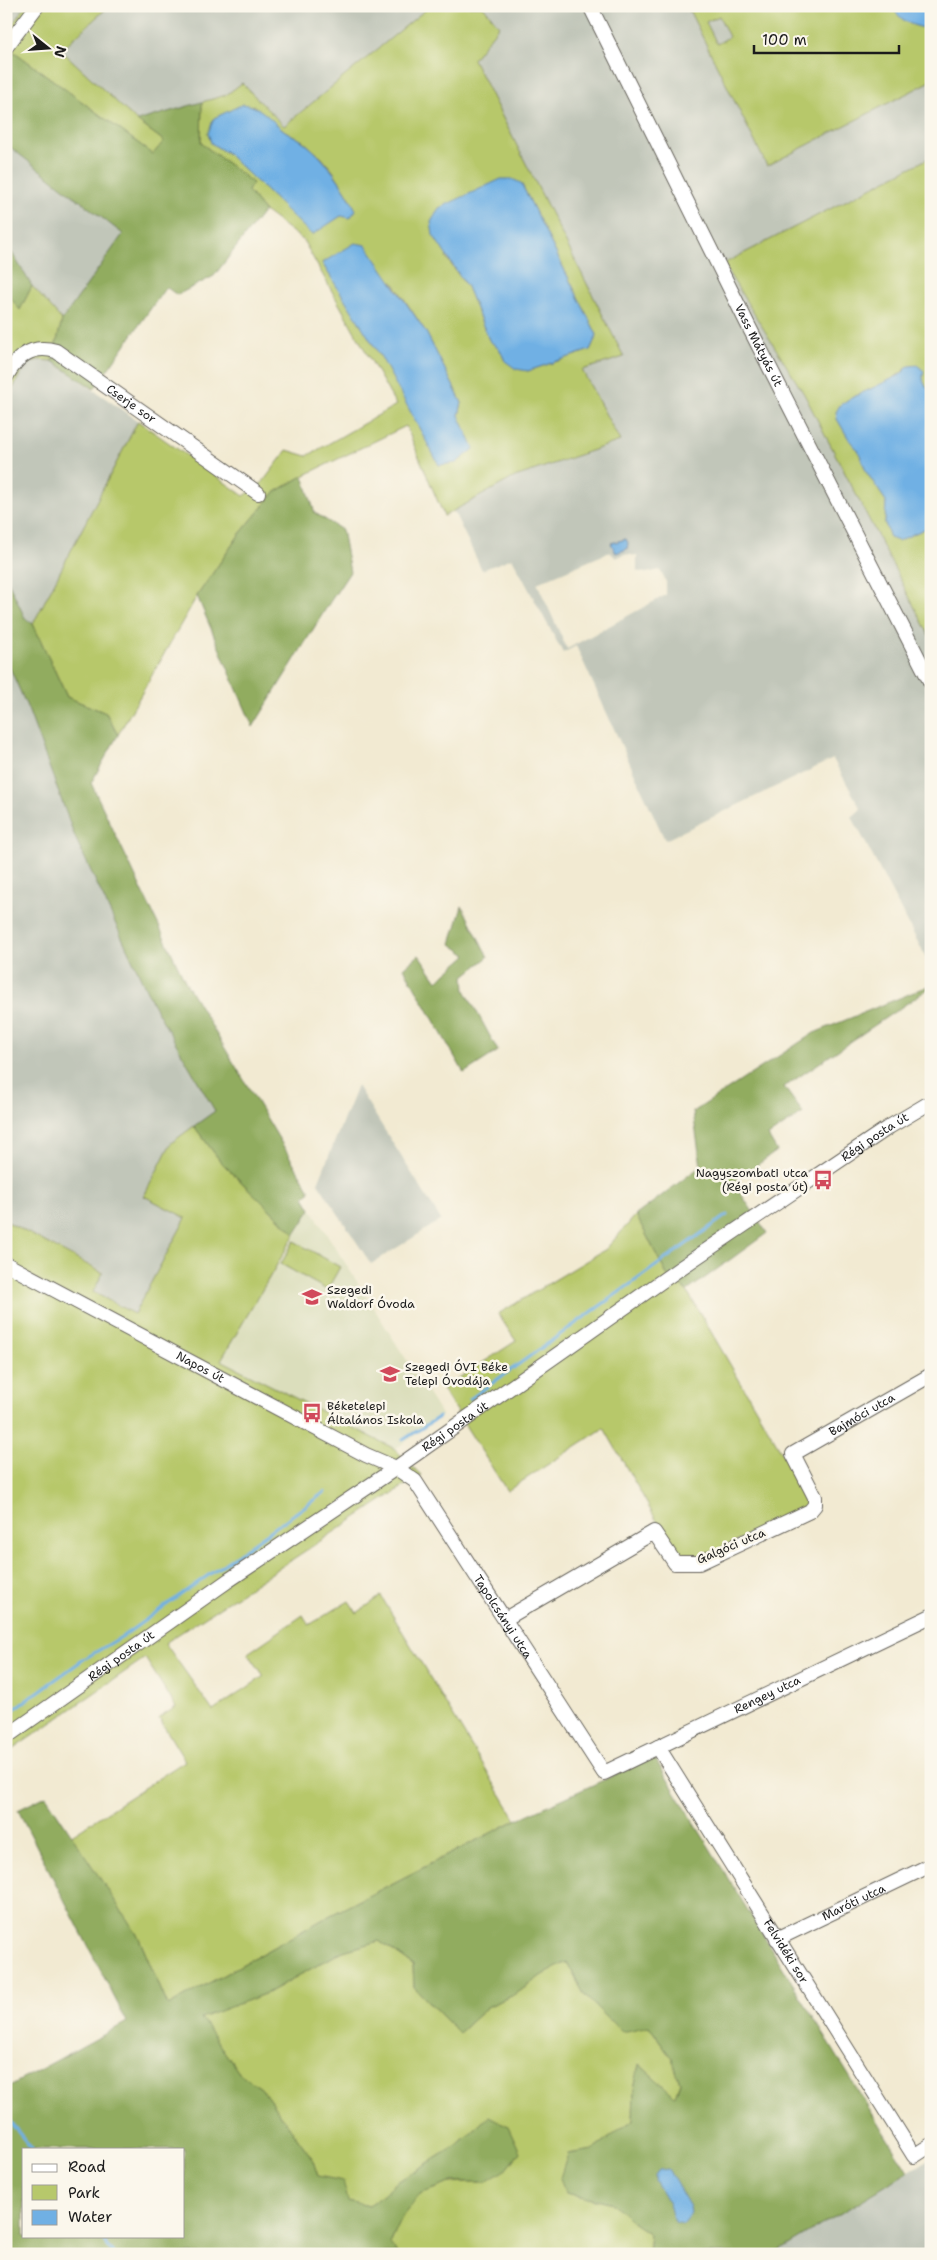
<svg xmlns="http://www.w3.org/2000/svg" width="937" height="2260" font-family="'Shantell Sans',sans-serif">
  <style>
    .built { fill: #dbdebc }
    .industrial { fill: #c1c6b9; fill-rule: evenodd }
    .green { fill: #b7c86b; stroke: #6a7244; fill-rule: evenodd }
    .forest { fill: #91ac5f; stroke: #56643e; fill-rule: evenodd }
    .water { fill: #70b0e4; stroke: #466680 }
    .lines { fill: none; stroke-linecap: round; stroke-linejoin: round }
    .stream { stroke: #70b0e4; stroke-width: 3 }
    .minor-casing { stroke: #67645c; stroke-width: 16 }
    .minor { stroke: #fff; stroke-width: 14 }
    .labels { text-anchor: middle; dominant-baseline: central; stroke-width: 5; stroke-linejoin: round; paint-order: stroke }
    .street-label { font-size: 12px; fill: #1c1c1c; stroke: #fbf7ec }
    .poi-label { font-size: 12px; fill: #1c1c1c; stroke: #fbf7ec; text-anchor: start }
  </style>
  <rect width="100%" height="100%" fill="#fbf7ec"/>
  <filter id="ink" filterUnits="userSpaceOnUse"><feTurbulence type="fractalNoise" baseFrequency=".02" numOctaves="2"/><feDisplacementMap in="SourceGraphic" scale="10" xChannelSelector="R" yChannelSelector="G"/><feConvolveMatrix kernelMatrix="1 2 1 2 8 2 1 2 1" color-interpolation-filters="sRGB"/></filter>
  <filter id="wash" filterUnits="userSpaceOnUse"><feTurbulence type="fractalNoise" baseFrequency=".0096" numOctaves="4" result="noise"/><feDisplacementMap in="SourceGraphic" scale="20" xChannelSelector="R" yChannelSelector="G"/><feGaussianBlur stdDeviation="1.12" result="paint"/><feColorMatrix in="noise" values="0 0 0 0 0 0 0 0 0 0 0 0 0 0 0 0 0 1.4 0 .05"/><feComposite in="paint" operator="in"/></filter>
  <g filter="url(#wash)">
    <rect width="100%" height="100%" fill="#f2ead2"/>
    <path class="built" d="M311,1209L442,1416L395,1449L221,1360Z"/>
    <path class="industrial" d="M6,6H26L12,24L6,20Z
      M109,6H430L284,126L242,83L226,95L137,121L61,50Z
      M483,6H596L599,12L612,6H687L767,166L931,81V157L723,264L804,394L931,639V967L852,817L861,809L833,759L665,840L576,646L563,653L512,558L482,570L453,510L515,477L620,440L582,370L623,357L473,58L499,26ZM610,552L616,558L625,554L637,556V571L646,573L660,570L666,582V595L567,649L537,583Z
      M719,16L729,38L717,44L706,22Z
      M6,144L123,234L62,320L32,286L6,243Z
      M38,360L52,361L138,421L33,624L25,618L6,577V402L25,365Z
      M6,660L28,709L75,837L153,1004L215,1112L171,1143L144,1196L187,1218L134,1314L93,1292L103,1272L6,1221Z
      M357,1086L441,1220L371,1264L318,1183Z
      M931,2159V2254H774L908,2172Z"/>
    <path class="green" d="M26,6H109L61,50L137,121L164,141L154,155L16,53L6,49V20L12,24Z
      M430,6H483L499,26L473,59L624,357L582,370L620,441L515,477L444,516L406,426L303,476L274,493L239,535L197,596L118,735L106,713L67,697L33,624L138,421L244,496L262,483L287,450L307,456L396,405L303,240L264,211L248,191L252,183L201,143L202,102L226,95L242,83L284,126ZM253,105L285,131L303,141L322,158L333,171L350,198L341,216L312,234L228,154L211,143L208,133ZM521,183L597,335L590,350L528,371L505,361L500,350L489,340L467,287L446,257ZM322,262L393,282L426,332L462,403L459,415L381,357Z
      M687,6H891C904,23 910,25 931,29V81L767,166ZM719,16L729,37L717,44L706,22Z
      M931,157V393L924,384L922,378L909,366C890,385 862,390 840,405L837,419L850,440L858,450L867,473L886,501L885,523L890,538H904L931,526V639L804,394L723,264Z
      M32,286L62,320L52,361L38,360L25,365L6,402V292L20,309Z
      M194,1126L221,1162L295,1234L221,1360L395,1449L421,1475L165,1643L213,1711L264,1676L248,1653L303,1615L309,1625L349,1601L357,1613L381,1596L516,1820L329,1916L168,2006L138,1936L70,1836L185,1761L159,1718L176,1707L145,1658L6,1754V1221L103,1273L93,1292L134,1314L186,1218L144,1196L171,1143Z
      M636,1215L667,1275L687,1291L812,1504L700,1560H679L604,1428L507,1491L442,1389L516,1341L498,1314L606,1249Z
      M294,1241L340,1267L327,1290L281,1264Z
      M379,1941L413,1965L414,1987L459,2033L487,2007L516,1994L542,1975L567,1962L585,1996L649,2026L672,2058L680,2083L675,2097L639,2064L634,2089L633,2120L593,2150L568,2154L566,2193L614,2204L631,2221L650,2234L648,2254H397L390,2244C396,2229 407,2202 421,2193C440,2181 464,2182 486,2182L489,2116L457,2145L397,2182L369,2206L347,2201L318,2176L312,2158L261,2088L239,2073L200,2017L267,1993L343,1951Z"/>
    <path class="forest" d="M6,49L16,53L153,154L164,141L137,121L202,102L201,143L253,183L248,191L264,211L214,276L177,295L166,287L94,389L52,361L62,320L123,234L6,144Z
      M6,243L32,286L20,310L6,292Z
      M303,476L315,513L342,530L350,572L330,602L253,727L197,596L239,535L274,493Z
      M6,577L25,618L33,624L67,697L106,713L118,735L91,783L186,983L309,1189V1193L304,1197L311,1209L295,1234L221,1162L194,1126L215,1111L153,1004L75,837L28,709L6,659Z
      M462,906L488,957L464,976L465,990L498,1051L464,1073L404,968L419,955L437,981L467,955L451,944Z
      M931,985V987L784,1087L803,1113L768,1136L777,1151L733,1182L767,1233L687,1291L667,1275L636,1215L701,1166L693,1112L814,1033Z
      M654,1757L908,2172L774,2254H648L650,2234L631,2221L614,2204L566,2193L560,2178L568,2154L593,2150L633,2120L634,2089L639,2064L675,2096L680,2082L672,2058L649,2026L622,2032L585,1996L567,1962L542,1975L516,1994L487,2007L459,2033L414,1987L413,1965L379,1941L343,1951L267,1993L201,2018L239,2073L261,2088L312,2158L318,2176L343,2181L348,2201L369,2206L397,2182L457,2145L489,2116L508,2126L520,2152L508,2168L486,2182H453L420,2194L402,2217L390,2243L397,2254H9L6,2251V2088L127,2022L18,1810L46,1796L138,1936L168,2006L329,1916L516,1820ZM24,2149H184V2236H24Z"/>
    <path class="water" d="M891,6H931V29C911,26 903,23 891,6Z
      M243,104C262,106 270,120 285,131C291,135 299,138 305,143C327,161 343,184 356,210L350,218L341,216L312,235L228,154L211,143L208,133L214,118Z
      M501,179H512L521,183L597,335L590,350L528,371L516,369L505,361L500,350L489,340L467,287L433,235L431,222L439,208Z
      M355,243L366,245L426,332L462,403L459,415L474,449L456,463L439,465L381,357L322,263Z
      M917,365L924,371C921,381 925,385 931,393V526L898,541L890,538L885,523L886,501L867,473L858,450L850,441L837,419L836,412L840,405L849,399L900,375L909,366Z
      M626,539L628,543L627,549L616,553L611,543Z
      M668,2169L690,2207L691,2213L682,2224L674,2222L669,2204L655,2180V2175L659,2170Z"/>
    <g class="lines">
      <path class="stream" d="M470,1399L727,1215
        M403,1440L439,1417
        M6,1715L84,1659L123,1636L325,1492
        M6,2117L32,2149
        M100,2236L114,2254"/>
    </g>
  </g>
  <g filter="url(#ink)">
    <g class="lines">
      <defs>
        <g id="minor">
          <path id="s1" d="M590,6L749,327L931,683"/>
          <path d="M6,47L37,6"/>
          <path id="s2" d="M6,377C17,356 32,344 56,351L258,493"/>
          <path id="s3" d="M6,1264L366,1455L396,1468L415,1481L604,1773L931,1616"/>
          <path id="s4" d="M505,1619L654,1532L675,1563H699L810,1511L815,1505V1497L793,1454L931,1375"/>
          <path id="s5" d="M6,1737L229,1580L396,1468L679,1269L889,1127L931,1102"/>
          <path id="s6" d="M658,1747L914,2156L931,2145"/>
          <path id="s7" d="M777,1939L931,1865"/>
        </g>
      </defs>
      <use href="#minor" class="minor-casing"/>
      <use href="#minor" class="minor"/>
    </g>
  </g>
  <defs>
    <symbol id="bus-bare" viewBox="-9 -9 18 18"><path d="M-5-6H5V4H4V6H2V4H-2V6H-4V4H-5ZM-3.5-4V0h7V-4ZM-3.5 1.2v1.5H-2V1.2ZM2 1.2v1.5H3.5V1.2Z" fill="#d1495b" stroke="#fbf7ec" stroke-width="2.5" paint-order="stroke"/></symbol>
    <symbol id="school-bare" viewBox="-9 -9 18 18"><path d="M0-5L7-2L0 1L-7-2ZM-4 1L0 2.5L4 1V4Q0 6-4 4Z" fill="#d1495b" stroke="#fbf7ec" stroke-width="2.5" paint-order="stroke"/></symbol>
  </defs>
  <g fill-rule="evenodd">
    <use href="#bus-bare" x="809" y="1166" width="28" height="28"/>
    <use href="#school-bare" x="298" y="1283" width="28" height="28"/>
    <use href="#school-bare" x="376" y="1360" width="28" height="28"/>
    <use href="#bus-bare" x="298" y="1399" width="28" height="28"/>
  </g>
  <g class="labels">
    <g class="street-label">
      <text stroke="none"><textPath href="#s1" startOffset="379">Vass Mátyás út</textPath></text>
      <text stroke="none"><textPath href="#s2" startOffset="154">Cserje sor</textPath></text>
      <text stroke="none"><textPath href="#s5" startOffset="1056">Régi posta út</textPath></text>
      <text stroke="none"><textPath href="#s3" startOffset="220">Napos út</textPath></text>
      <text stroke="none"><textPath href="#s4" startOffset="500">Bajmóci utca</textPath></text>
      <text stroke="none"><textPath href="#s5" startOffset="546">Régi posta út</textPath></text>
      <text transform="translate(731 1546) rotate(-23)">Galgóci utca</text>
      <text stroke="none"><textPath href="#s3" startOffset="625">Tapolcsányi utca</textPath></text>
      <text stroke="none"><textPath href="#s5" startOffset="141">Régi posta út</textPath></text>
      <text stroke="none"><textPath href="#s3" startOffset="992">Rengey utca</textPath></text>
      <text stroke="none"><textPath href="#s7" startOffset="85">Maróti utca</textPath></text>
      <text stroke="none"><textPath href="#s6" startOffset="241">Felvidéki sor</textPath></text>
    </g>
    <g class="poi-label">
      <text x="808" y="1173" text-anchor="end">Nagyszombati utca<tspan x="808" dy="14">(Régi posta út)</tspan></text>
      <text x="327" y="1290">Szegedi<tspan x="327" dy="14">Waldorf Óvoda</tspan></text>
      <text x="405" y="1367">Szegedi ÓVI Béke<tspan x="405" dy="14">Telepi Óvodája</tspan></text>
      <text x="327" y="1406">Béketelepi<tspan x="327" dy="14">Általános Iskola</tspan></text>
    </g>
  </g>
  <rect width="937" height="2260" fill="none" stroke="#fbf7ec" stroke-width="25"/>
  <rect x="22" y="2148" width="162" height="90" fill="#fbf7ec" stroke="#a29f99"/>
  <rect x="32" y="2164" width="25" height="8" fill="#ffffff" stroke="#a29f99"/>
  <text x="68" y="2172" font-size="15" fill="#1c1c1c">Road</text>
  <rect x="32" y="2185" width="25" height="15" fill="#b7c86b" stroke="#a29f99"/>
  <text x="68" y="2198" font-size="15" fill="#1c1c1c">Park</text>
  <rect x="32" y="2210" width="25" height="15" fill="#70b0e4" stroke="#a29f99"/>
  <text x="68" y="2222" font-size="15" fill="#1c1c1c">Water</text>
  <g transform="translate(48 48) rotate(107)" stroke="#fbf7ec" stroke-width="4" paint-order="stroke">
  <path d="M0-4L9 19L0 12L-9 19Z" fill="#1c1c1c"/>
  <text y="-8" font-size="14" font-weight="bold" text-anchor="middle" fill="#1c1c1c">N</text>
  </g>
  <path d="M754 45v8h145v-8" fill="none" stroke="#1c1c1c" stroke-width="2.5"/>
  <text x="762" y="45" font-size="15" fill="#1c1c1c" stroke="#fbf7ec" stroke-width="4" paint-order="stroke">100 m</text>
</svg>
